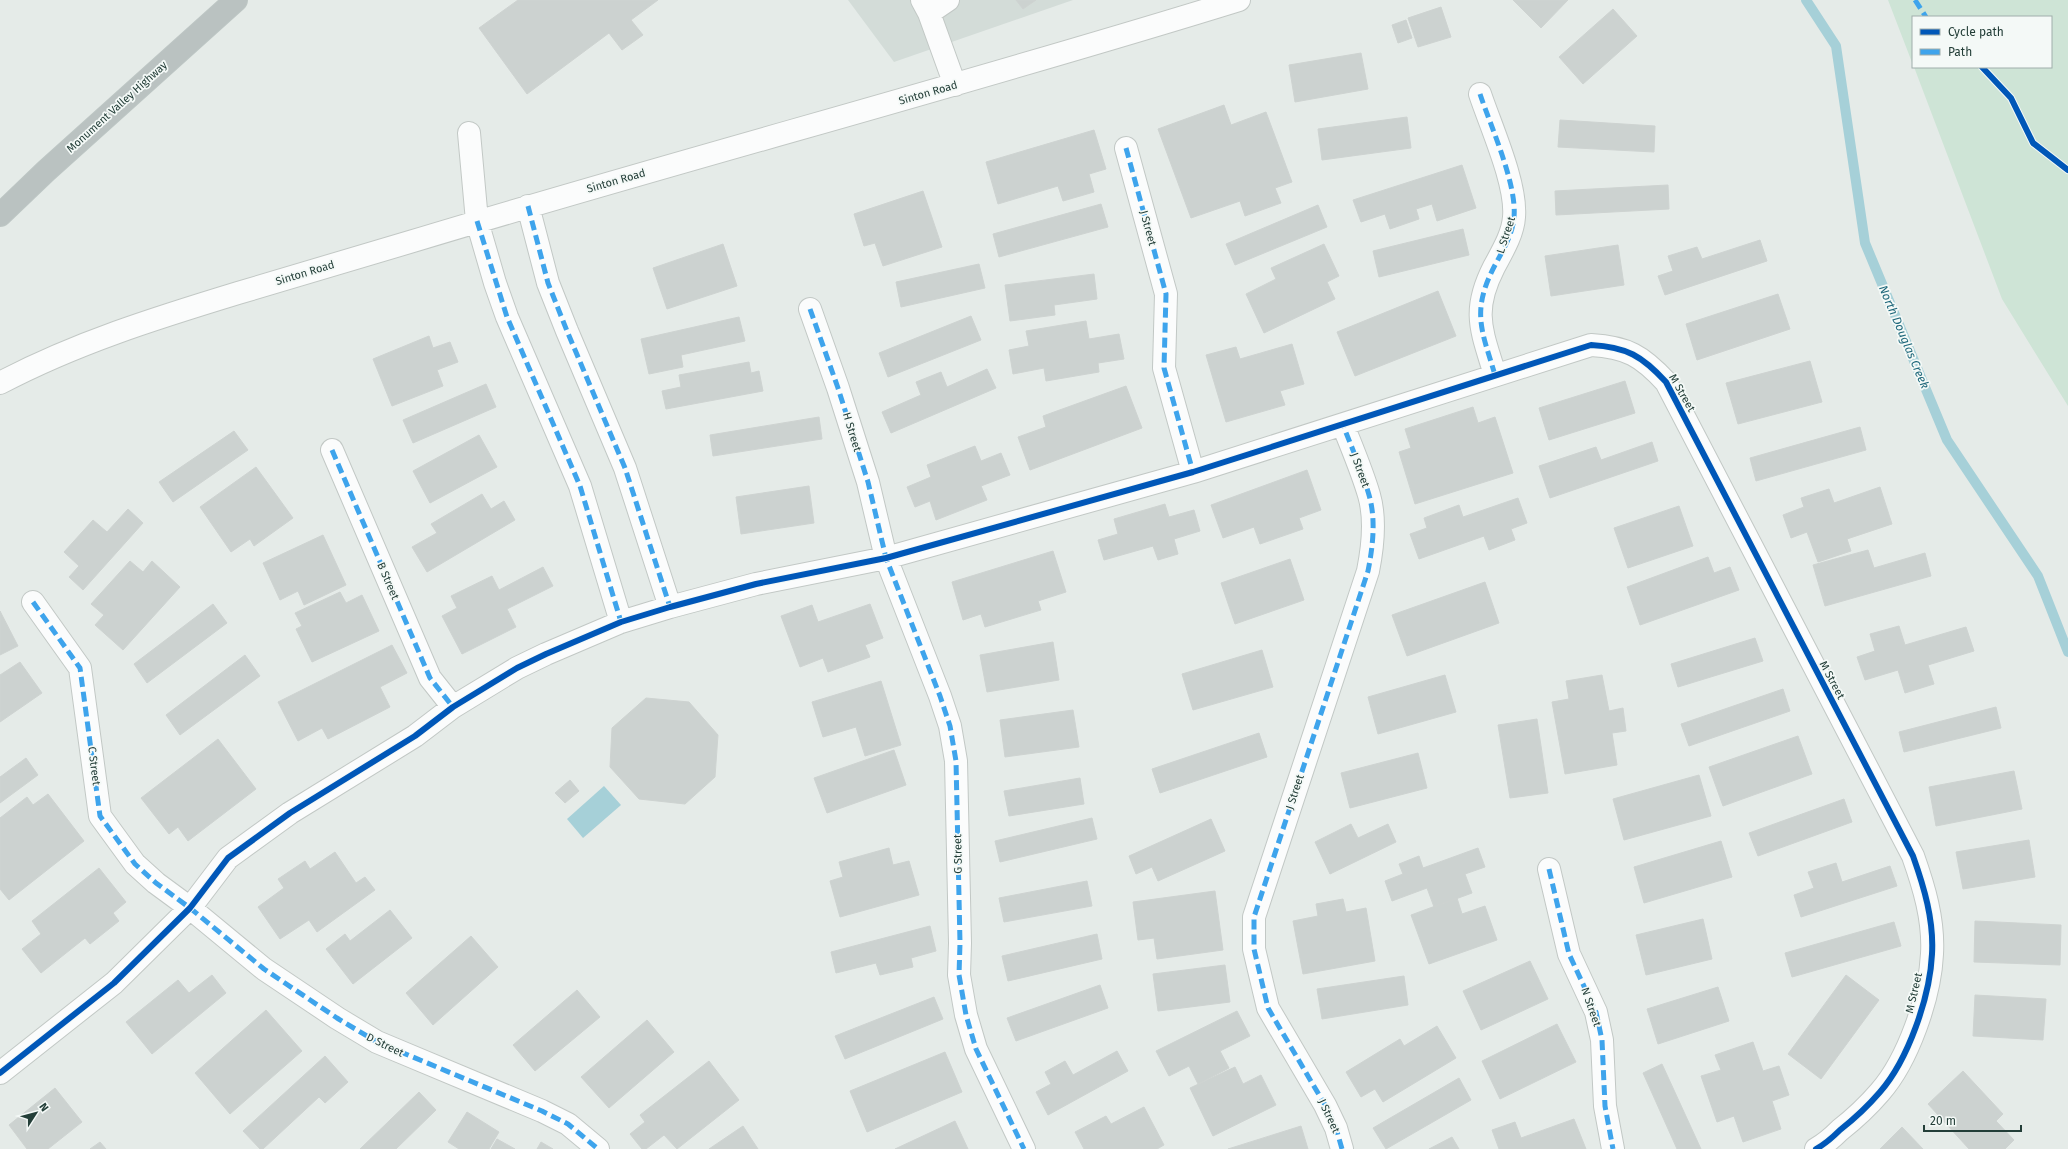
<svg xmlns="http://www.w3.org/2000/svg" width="2068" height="1149" font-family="'Fira Sans',sans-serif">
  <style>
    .built { fill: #d3dcd8 }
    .green { fill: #cee4d6 }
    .water { fill: #a6d0d8 }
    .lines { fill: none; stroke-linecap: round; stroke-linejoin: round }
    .stream { stroke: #a6d0d8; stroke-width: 10 }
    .building { fill: #ccd2d0; stroke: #ced3d1 }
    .minor-casing { stroke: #c2c8c5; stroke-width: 24 }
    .highway-casing { stroke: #bdc6c4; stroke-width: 24 }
    .minor { stroke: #fbfcfc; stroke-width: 22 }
    .highway { stroke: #bac2c1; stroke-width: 22 }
    .quiet { stroke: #3ea4ec; stroke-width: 5; stroke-dasharray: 10 5; stroke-linecap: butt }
    .cycleway-casing { stroke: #f4f9f7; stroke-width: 8 }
    .cycleway { stroke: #0057b8; stroke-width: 6 }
    .labels { text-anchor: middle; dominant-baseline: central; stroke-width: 3.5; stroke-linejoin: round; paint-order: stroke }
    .street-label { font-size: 11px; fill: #233e38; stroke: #f4f9f7 }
    .water-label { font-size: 12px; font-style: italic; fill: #1d677a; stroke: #f4f9f7 }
  </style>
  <rect width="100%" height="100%" fill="#e5ebe8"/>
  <path class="built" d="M848,0H1073L894,62Z"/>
  <path class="green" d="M1888,0H2068V406L2002,299L1914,67H2051V17H1913V65Z"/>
  <path class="water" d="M604,786L621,805L583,838L567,819Z"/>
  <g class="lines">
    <path class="stream" d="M1806,0L1836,46L1865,243L1947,440L2038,576L2068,652"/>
  </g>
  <path class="building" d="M518,0H658L631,20L643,35L622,50L609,33L527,94L479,28Z
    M1016,0H1036L1023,9Z
    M1513,0H1568L1541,28Z
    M1441,7L1451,37L1418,47L1408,18Z
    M1613,9L1637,36L1583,84L1559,57Z
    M1406,20L1412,38L1398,43L1392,25Z
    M1361,53L1368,89L1295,102L1289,65Z
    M1224,105L1231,125L1266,112L1292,182L1275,188L1281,203L1245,216L1240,201L1191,218L1158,129Z
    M1407,117L1411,148L1322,160L1318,129Z
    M1560,120L1655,126L1654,152L1558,147Z
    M1094,130L1106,169L1089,174L1094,192L1063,201L1058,186L998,204L986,162Z
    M1462,165L1476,208L1437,221L1432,204L1416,209L1419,219L1390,229L1385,214L1361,222L1353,200Z
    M1668,185L1669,209L1556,215L1555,191Z
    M923,191L942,247L883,266L875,243L864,246L854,214Z
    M1101,204L1108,227L999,257L993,234Z
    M1318,205L1327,227L1235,265L1226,244Z
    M1463,229L1469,255L1379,277L1373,251Z
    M1760,240L1767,261L1665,295L1658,276L1673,271L1668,256L1697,247L1702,259Z
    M723,244L737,286L667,309L653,268Z
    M1324,244L1339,276L1327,282L1335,299L1264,333L1246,294L1276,279L1271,268Z
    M1618,245L1624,285L1551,296L1545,256Z
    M979,264L985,288L901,307L896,282Z
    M1094,274L1097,299L1054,305L1055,315L1010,321L1005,285Z
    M1438,291L1456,336L1355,376L1337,332Z
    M1778,294L1790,329L1697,360L1686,324Z
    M971,316L981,340L888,377L879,353Z
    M739,317L745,341L681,355L683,367L649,374L641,339Z
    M1086,321L1089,339L1119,334L1124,359L1098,363L1099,372L1046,381L1044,368L1013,374L1009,350L1029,346L1026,331Z
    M429,336L433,348L450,342L458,362L437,370L443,386L392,406L373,359Z
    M1292,344L1304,384L1280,391L1285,405L1226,422L1206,355L1236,347L1240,359Z
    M1810,361L1822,402L1738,424L1726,383Z
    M749,362L751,373L759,371L763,391L666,409L662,391L681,387L679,375Z
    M987,369L996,388L891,433L882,412L921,395L916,382L941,372L947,387Z
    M1625,381L1635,413L1549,440L1539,408Z
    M486,384L496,407L413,443L403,420Z
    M1126,386L1142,428L1030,470L1018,437L1046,427L1043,416Z
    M1473,407L1478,423L1495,417L1513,473L1415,504L1399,452L1411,448L1405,429Z
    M819,417L822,439L713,456L710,435Z
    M1860,427L1866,450L1756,481L1750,458Z
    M234,431L248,450L173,502L159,482Z
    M479,435L497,467L430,503L413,471Z
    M1652,442L1658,461L1550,498L1539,466L1596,447L1601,460Z
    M975,446L981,461L1001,453L1010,475L981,486L987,500L936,520L930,501L915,507L907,487L931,477L927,465Z
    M256,467L293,518L254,546L250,539L231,552L200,507Z
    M1307,470L1321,510L1299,518L1303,529L1260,544L1254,527L1223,538L1211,505Z
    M809,486L814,523L741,534L736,497Z
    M1880,487L1892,524L1847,539L1851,551L1818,562L1807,532L1791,538L1783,515L1804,507L1801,498L1829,489L1834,503Z
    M482,494L491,509L504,501L515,520L427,572L412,547L437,533L431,524Z
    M1518,498L1527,523L1511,529L1515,540L1489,550L1484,536L1419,559L1410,534L1427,528L1424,518L1459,505L1463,517Z
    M1165,504L1169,517L1194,510L1200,531L1174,539L1178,554L1158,560L1153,546L1104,560L1098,540L1118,534L1114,519Z
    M1679,506L1693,546L1628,568L1614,528Z
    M128,509L143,523L83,590L69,577L79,566L64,552L93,520L107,532Z
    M323,535L346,585L304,605L298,591L280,600L263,563Z
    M1868,550L1874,568L1925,553L1931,576L1825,606L1813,565Z
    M1053,551L1066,592L1038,601L1041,610L985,627L981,614L963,620L952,582Z
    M1708,557L1714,573L1730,567L1739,590L1640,625L1627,587Z
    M1290,559L1304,600L1235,624L1221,583Z
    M130,561L143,572L152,561L180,587L123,650L95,625L104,615L91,604Z
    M543,567L553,586L507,609L516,627L462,654L442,616L457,608L451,596L492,576L499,590Z
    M1485,582L1499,623L1407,656L1392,615Z
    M340,592L346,603L362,595L379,631L312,662L296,629L302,626L295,613Z
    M213,604L227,623L147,683L134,664Z
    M870,604L883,638L865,645L870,657L828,672L823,658L800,667L781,616L812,605L818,622Z
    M0,611L18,646L0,655Z
    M1899,626L1905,645L1966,627L1974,651L1928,665L1934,684L1905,693L1898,670L1865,680L1857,657L1875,651L1870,634Z
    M1755,638L1763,661L1678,687L1671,664Z
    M1053,642L1059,680L987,692L980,655Z
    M392,645L407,673L380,687L390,707L328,739L322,728L298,741L278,702Z
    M1262,650L1273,687L1193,710L1182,674Z
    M245,655L260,676L180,735L166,715Z
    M20,662L42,693L0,722V675Z
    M1445,675L1456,712L1378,734L1368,697Z
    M1602,675L1609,711L1623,708L1626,731L1612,733L1617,765L1565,774L1552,702L1569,699L1566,681Z
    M881,681L901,745L865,756L856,727L823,737L812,702Z
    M1783,689L1790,711L1689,746L1681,724Z
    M646,698L689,702L718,735L715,777L685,804L639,799L610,767L612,728Z
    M1996,707L2001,728L1904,752L1899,732Z
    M1073,710L1079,747L1005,757L1000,720Z
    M1537,719L1548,793L1510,798L1498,725Z
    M1259,733L1267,757L1160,793L1152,769Z
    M1798,736L1812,774L1723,806L1709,767Z
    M218,739L256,789L188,841L178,827L169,834L141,798Z
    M894,750L906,785L827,813L814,778Z
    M1418,753L1427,788L1350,808L1341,773Z
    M26,758L38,775L0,803V777Z
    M2014,771L2022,809L1936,826L1929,787Z
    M1699,775L1711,816L1624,840L1613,799Z
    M1080,778L1084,804L1009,816L1004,791Z
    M570,780L579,791L565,803L555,793Z
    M48,794L84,841L9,900L0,889V818L27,797L33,805Z
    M1844,799L1852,822L1758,856L1749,833Z
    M1092,818L1097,839L1000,862L995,841Z
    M1211,819L1225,851L1158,881L1152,867L1136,874L1129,856Z
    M1351,824L1358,838L1388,824L1396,842L1330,874L1315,842Z
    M2029,840L2035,877L1963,889L1956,852Z
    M1721,841L1732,877L1644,903L1634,867Z
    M889,848L893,865L909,861L919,895L840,917L830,881L843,877L839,862Z
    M1478,848L1485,867L1465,874L1472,893L1434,907L1427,888L1392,901L1385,881L1403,874L1399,864L1419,856L1423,868Z
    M335,852L356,883L365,877L375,890L317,932L309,920L280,939L258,907L284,888L278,879L305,861L310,869Z
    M1836,863L1842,882L1890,866L1897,886L1801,917L1794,895L1814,888L1808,872Z
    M99,868L126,902L113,913L119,921L90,944L85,938L41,973L22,949L41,934L32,921Z
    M1087,881L1092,906L1004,922L999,898Z
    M1215,891L1223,950L1157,959L1154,938L1138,940L1133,902Z
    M1457,898L1462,914L1485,906L1497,940L1429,964L1411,915Z
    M1343,899L1346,912L1366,908L1375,961L1303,974L1293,921L1318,916L1316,904Z
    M390,910L412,938L353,984L326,949L345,934L350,941Z
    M1703,919L1712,959L1646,975L1636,935Z
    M1975,921L2061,925L2060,965L1974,962Z
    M1894,922L1901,946L1792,977L1785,953Z
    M930,926L936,951L911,958L913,967L880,975L876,963L836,973L831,952Z
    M1097,934L1102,959L1008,981L1002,956Z
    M471,936L498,967L433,1025L406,993Z
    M1530,961L1548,999L1481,1030L1463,991Z
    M1225,965L1230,1002L1158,1011L1153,974Z
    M212,975L226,993L152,1054L126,1022L178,980L189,993Z
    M1846,975L1879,1000L1821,1079L1788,1054Z
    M1404,976L1408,1005L1322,1019L1317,989Z
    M1100,985L1108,1008L1016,1041L1007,1018Z
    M1718,987L1729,1021L1658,1044L1647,1009Z
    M577,990L600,1017L535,1071L513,1045Z
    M1975,995L2046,999L2043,1040L1973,1036Z
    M934,997L943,1019L845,1059L835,1036Z
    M266,1010L302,1051L230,1114L195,1073Z
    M1237,1011L1250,1036L1220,1051L1229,1068L1198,1084L1189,1066L1169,1076L1156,1051Z
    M647,1020L674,1052L609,1108L581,1077Z
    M1557,1024L1576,1062L1500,1099L1482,1061Z
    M1437,1026L1456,1058L1383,1102L1375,1089L1361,1097L1346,1072L1400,1039L1404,1046Z
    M1753,1042L1763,1071L1779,1066L1789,1095L1772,1101L1781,1129L1743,1142L1734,1116L1717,1122L1701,1076L1721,1070L1715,1055Z
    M1117,1051L1128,1071L1048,1115L1036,1092L1051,1084L1045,1072L1065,1061L1073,1075Z
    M945,1052L962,1092L867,1132L850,1091Z
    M325,1056L348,1082L325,1103L319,1097L263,1149H260L243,1131Z
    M709,1061L739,1100L677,1149L664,1135L646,1149H642L630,1134L645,1122L640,1115Z
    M1662,1064L1701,1149H1677L1643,1073Z
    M1235,1067L1243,1084L1261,1075L1276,1105L1213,1136L1190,1088Z
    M1963,1071L2003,1114L1996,1121L2014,1140L2005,1149H1969L1928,1104Z
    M1459,1078L1471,1100L1386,1149L1373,1128Z
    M55,1088L82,1122L48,1149H27L9,1125Z
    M419,1092L436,1110L396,1149H360Z
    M1144,1107L1164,1145L1157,1149H1084L1075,1132L1106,1116L1111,1124Z
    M467,1112L499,1132L489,1149H459L448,1142Z
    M1574,1119L1586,1149H1499L1492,1130L1515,1122L1521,1138Z
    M955,1121L968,1149H895Z
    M743,1126L758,1149H709Z
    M1301,1126L1308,1149H1228Z
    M1902,1127L1923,1149H1880Z
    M1452,1137L1459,1149H1429Z
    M497,1139L515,1149H491Z
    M100,1142L106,1149H90Z
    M541,1142L553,1149H537Z"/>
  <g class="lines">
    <defs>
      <path id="minor" d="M922,0L929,13L955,85
        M929,13L948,0
        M1480,94C1491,127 1517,184 1514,217C1513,234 1502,252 1494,267C1471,312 1482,331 1495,375
        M469,133L477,221L495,283L507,317L580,486L621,622
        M1126,148L1166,294L1164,368L1193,472
        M528,206L548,283L567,331L625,468L670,607
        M810,309L838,388L868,482L886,558L940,696L950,726L956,761L960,943L959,975L966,1015L976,1049L1024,1149
        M0,383C76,343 156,318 238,293C296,276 354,258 413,241C687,158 965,85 1239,0
        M332,450L430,678L453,707
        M33,602L80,668L100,816L135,864L156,883L190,908L264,969L337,1018L377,1042L542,1111L568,1124L598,1149
        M1549,869L1569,954L1596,1012L1602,1040L1605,1106L1613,1149
        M0,1073L114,983L190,908L228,858L290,813L415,736L453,707L517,668L546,654L621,622L670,607L756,584L886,558L1193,472L1591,345C1627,347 1642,356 1666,382L1913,856C1924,887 1934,920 1932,954C1930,997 1908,1060 1880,1092C1868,1106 1854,1119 1840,1130C1833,1137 1825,1144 1816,1149
        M1342,1149L1336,1128L1325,1105L1268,1008L1254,949V917L1368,571C1373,546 1376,519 1369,495C1362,471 1352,448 1343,425"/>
      <path id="highway" d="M0,215L46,171L236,0"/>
    </defs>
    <use href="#minor" class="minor-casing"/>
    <use href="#highway" class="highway-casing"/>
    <use href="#minor" class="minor"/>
    <use href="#highway" class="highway"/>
    <path class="quiet" d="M1915,0L1926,17
      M1480,94C1491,127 1517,184 1514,217C1513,234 1502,252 1494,267C1471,312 1482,331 1495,375
      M1126,148L1166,294L1164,368L1193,472
      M528,206L548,283L567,331L625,468L670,607
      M477,221L507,317L580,486L621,622
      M810,309L838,388L868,482L886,558L940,696L950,726L956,761L960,943L959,975L966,1015L976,1049L1024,1149
      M332,450L430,678L453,707
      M33,602L80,668L100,816L135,864L156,883L190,908L264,969L337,1018L377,1042L542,1111L568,1124L598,1149
      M1549,869L1569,954L1596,1012L1602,1040L1605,1106L1613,1149
      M1342,1149L1336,1128L1325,1105L1268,1008L1254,949V917L1368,571C1373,546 1376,519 1369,495C1362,471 1352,448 1343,425"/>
    <defs>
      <path id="cycleway" d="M1982,67L2011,98L2033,143L2068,170
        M0,1073L114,983L190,908L228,858L290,813L415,736L453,707L517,668L546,654L621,622L670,607L756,584L886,558L1193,472L1591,345C1627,347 1642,356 1666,382L1913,856C1924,887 1934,920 1932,954C1930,997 1908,1060 1880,1092C1868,1106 1854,1119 1840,1130C1833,1137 1825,1144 1816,1149"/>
    </defs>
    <use href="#cycleway" class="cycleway-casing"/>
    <use href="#cycleway" class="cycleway"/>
  </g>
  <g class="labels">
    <g class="street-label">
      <text transform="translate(928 93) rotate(-16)">Sinton Road</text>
      <text transform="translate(117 107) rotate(-42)">Monument Valley Highway</text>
      <text transform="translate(616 181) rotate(-16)">Sinton Road</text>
      <text transform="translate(1148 228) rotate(75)">J Street</text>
      <text transform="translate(1506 235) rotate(-72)">L Street</text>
      <text transform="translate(305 273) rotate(-17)">Sinton Road</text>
      <text transform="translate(1682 393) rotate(60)">M Street</text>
      <text transform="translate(852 432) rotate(73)">H Street</text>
      <text transform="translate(1360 470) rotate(70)">J Street</text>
      <text transform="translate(388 581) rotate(67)">B Street</text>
      <text transform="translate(1832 680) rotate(62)">M Street</text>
      <text transform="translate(94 766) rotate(83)">C Street</text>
      <text transform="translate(1295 792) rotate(-72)">J Street</text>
      <text transform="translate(958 854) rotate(-91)">G Street</text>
      <text transform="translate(1914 993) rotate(-77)">M Street</text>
      <text transform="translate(1591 1007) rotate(71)">N Street</text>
      <text transform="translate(385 1045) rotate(26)">D Street</text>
      <text transform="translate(1329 1116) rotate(65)">J Street</text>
    </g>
    <g class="water-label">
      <text transform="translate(1904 337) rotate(67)">North Douglas Creek</text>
    </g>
  </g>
  <rect x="1912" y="16" width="140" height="52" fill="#f4f9f7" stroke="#a0aeab"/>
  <rect x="1920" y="29" width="20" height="6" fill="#0057b8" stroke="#a0aeab"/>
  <text x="1948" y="36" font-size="12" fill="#233e38">Cycle path</text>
  <rect x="1920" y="49" width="20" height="6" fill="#3ea4ec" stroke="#a0aeab"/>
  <text x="1948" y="56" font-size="12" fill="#233e38">Path</text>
  <g transform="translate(36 1113) rotate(54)" stroke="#f4f9f7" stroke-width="3" paint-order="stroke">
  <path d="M0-3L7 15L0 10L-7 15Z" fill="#233e38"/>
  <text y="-6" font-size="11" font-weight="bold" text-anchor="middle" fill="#233e38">N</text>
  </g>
  <path d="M1924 1125v6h97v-6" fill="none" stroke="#233e38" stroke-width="2"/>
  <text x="1930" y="1125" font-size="12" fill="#233e38" stroke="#f4f9f7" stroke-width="3" paint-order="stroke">20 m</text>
</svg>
